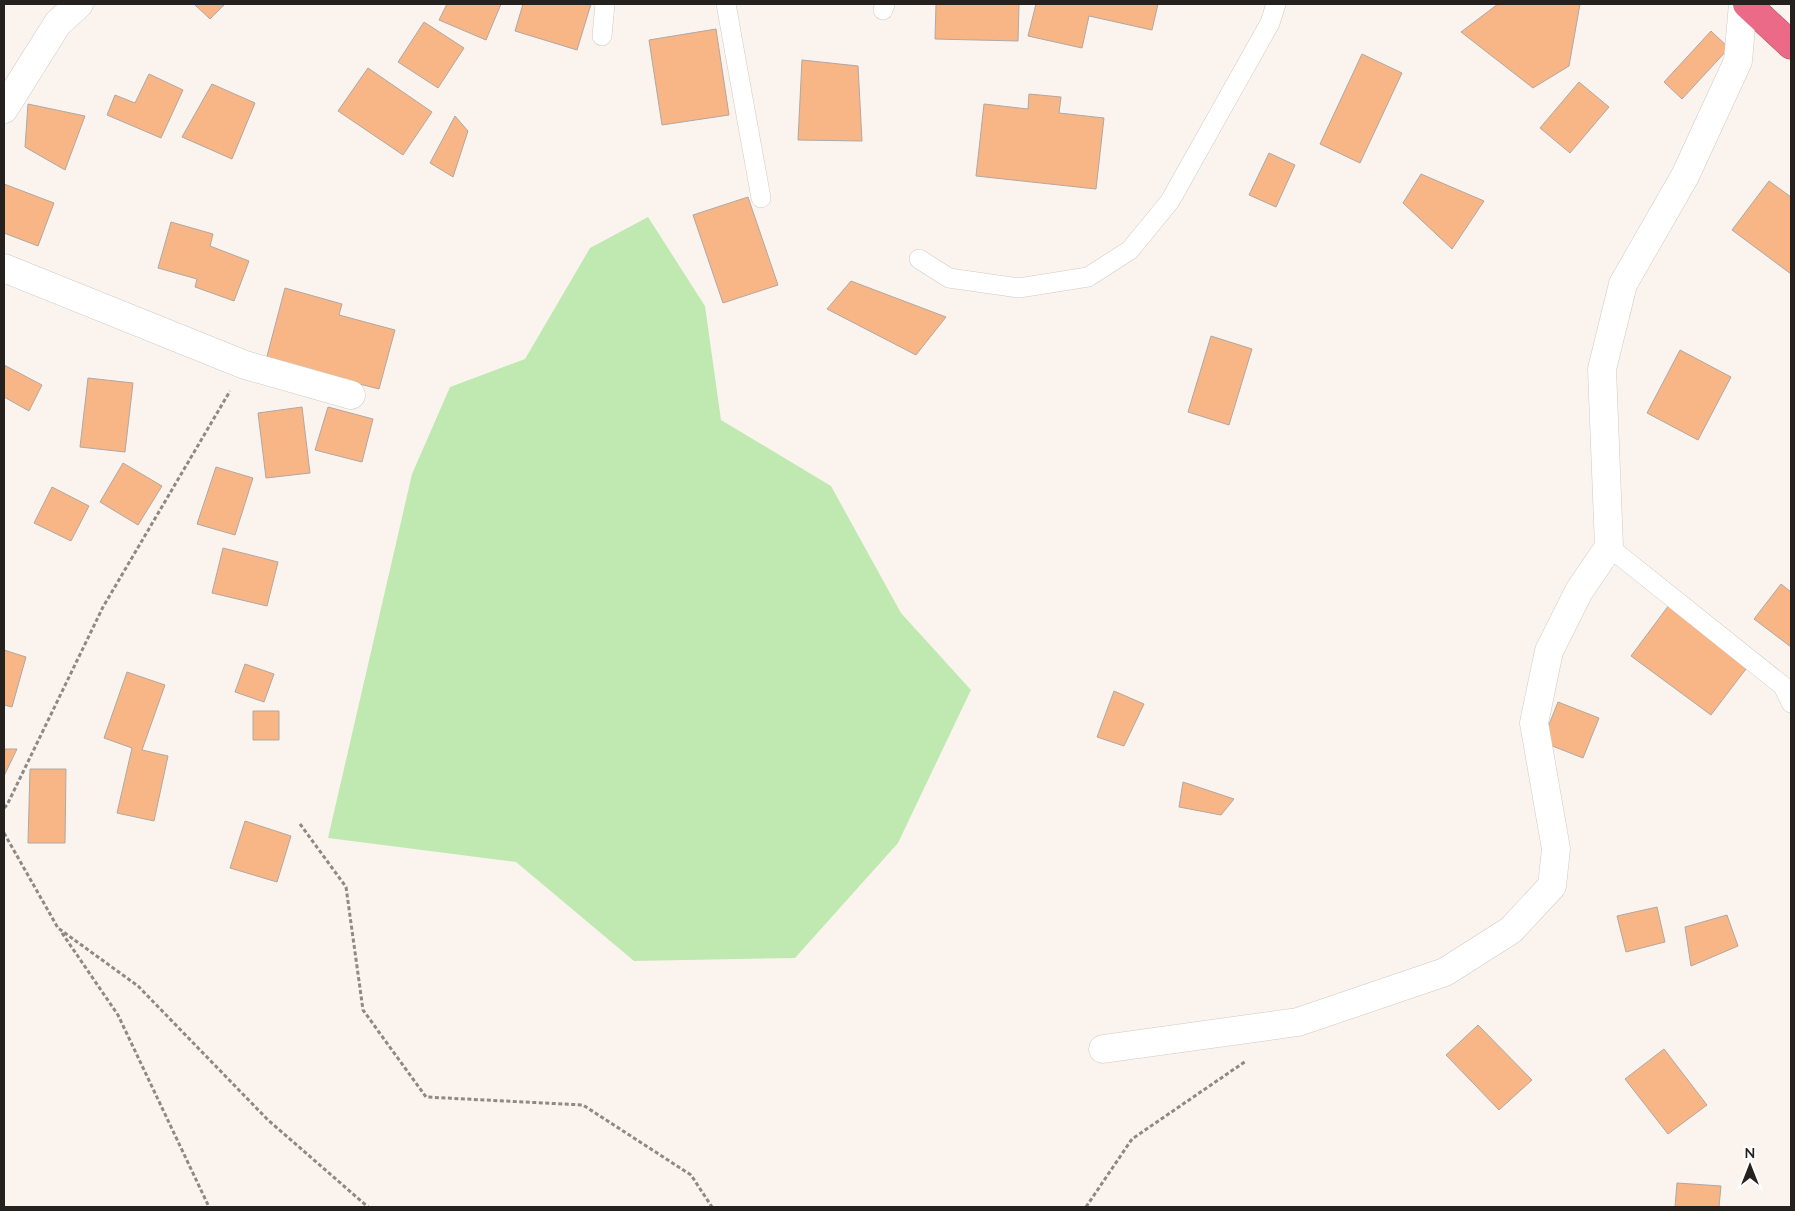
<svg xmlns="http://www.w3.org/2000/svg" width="1795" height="1211" font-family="Lato,sans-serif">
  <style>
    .green { fill: #c0e9b2 }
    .building { fill: #f8b585; stroke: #b0a8a3 }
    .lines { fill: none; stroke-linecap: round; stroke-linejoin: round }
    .lane-casing { stroke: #d1c9c4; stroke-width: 20 }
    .street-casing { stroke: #d1c9c4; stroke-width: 29 }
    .highway-casing { stroke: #a55063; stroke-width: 29 }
    .path { stroke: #8e8985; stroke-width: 3; stroke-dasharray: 4 2.5; stroke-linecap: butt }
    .lane { stroke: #fff; stroke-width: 19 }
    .street { stroke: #fff; stroke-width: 28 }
    .highway { stroke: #ea6a87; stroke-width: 28 }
  </style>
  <rect width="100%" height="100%" fill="#fbf4ee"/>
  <path class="green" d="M648,217L705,306L721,420L831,486L901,613L971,690L898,843L795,958L634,961L516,862L328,838L412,474L450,387L525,359L590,248Z"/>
  <path class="building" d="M194,4H225L210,19Z
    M447,4H501L486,40L439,20Z
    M523,4H591L577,50L515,31Z
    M936,4H1019L1018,41L935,39Z
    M1036,4H1158L1152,30L1089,16L1082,48L1028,36Z
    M1498,4H1580L1569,66L1533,88L1461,32Z
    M424,22L464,48L438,88L398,62Z
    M716,29L729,115L662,125L649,40Z
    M1711,31L1729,48L1682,99L1664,82Z
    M1362,54L1402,73L1360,163L1320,144Z
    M802,60L858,66L862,141L798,140Z
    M368,68L432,112L403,155L338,111Z
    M149,74L183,90L161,138L107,115L115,95L135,103Z
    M1579,82L1609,107L1570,153L1540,128Z
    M212,84L255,103L232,159L182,137Z
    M1029,94L1061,97L1059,113L1104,118L1096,189L976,176L984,104L1028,109Z
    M28,104L85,116L65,170L25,147Z
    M455,116L468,131L453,177L430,163Z
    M1269,153L1295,165L1276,207L1249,195Z
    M1421,174L1484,201L1452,249L1403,203Z
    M1769,181L1791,197V274L1732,230Z
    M4,184L54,203L38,246L4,233Z
    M748,197L778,285L723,303L693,215Z
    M171,222L213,234L210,246L249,261L234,301L195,287L197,279L158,268Z
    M851,281L946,317L916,355L827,309Z
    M285,288L342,304L339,315L395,330L379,389L266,360Z
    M1211,336L1252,349L1229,425L1188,412Z
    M1680,350L1731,377L1698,440L1647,413Z
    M4,365L42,385L29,411L4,397Z
    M88,378L133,383L125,452L80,447Z
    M302,407L310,473L266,478L258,413Z
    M328,407L373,419L362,462L315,450Z
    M123,463L162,486L138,525L100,502Z
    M216,467L253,478L235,535L197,524Z
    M52,487L89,506L71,541L34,523Z
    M223,548L278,562L267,606L212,593Z
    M1781,584L1791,592V647L1754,619Z
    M1672,601L1752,661L1711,715L1631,656Z
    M4,650L26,657L12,707L4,705Z
    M245,664L274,674L264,702L235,692Z
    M127,672L165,685L142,750L168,756L154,821L117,813L132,748L104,738Z
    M1114,691L1144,704L1124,746L1097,737Z
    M1558,702L1599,718L1583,758L1542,742Z
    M253,711H279V740H253Z
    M4,749H17L4,776Z
    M30,769H66L65,843H28Z
    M1183,782L1234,799L1221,815L1179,807Z
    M245,821L291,836L277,882L230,868Z
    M1657,907L1665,942L1626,952L1617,916Z
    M1727,915L1738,946L1691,966L1685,927Z
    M1478,1025L1532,1080L1499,1110L1446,1055Z
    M1664,1049L1707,1105L1668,1134L1625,1079Z
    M1677,1183L1721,1186L1719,1207H1675Z"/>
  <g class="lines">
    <defs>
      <path id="lane" d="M726,4L761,198
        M883,10L885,4
        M602,36L605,4
        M919,259L949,278L1019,288L1088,277L1130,250L1170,201L1270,23L1276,4
        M1609,547L1783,686L1791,703"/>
      <path id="street" d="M4,109L58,23L79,4
        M4,268L245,365L351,395
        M1103,1049L1298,1022L1445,972L1511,930L1552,886L1556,849L1534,723L1549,651L1579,591L1609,547L1602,369L1623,284L1685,176L1738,61L1743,4"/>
      <path id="highway" d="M1747,4L1791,45"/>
    </defs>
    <use href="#lane" class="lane-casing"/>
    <use href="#street" class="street-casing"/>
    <use href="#highway" class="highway-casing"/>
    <path class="path" d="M4,808L7,805L103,607L230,391
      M300,824L346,887L363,1010L426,1097L583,1105L691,1175L712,1207
      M4,833L58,928L138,986L268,1120L368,1207
      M62,933L118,1015L209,1207
      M1086,1207L1132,1139L1246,1061"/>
    <use href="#lane" class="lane"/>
    <use href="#street" class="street"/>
    <use href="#highway" class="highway"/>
  </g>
  <rect width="1795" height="1211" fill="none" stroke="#24211f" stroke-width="10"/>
  <g transform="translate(1750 1166)" stroke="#ffffff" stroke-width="4" paint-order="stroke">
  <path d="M0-4L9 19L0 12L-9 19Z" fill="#24211f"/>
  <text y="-8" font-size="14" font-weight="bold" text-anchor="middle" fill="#24211f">N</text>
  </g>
</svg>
